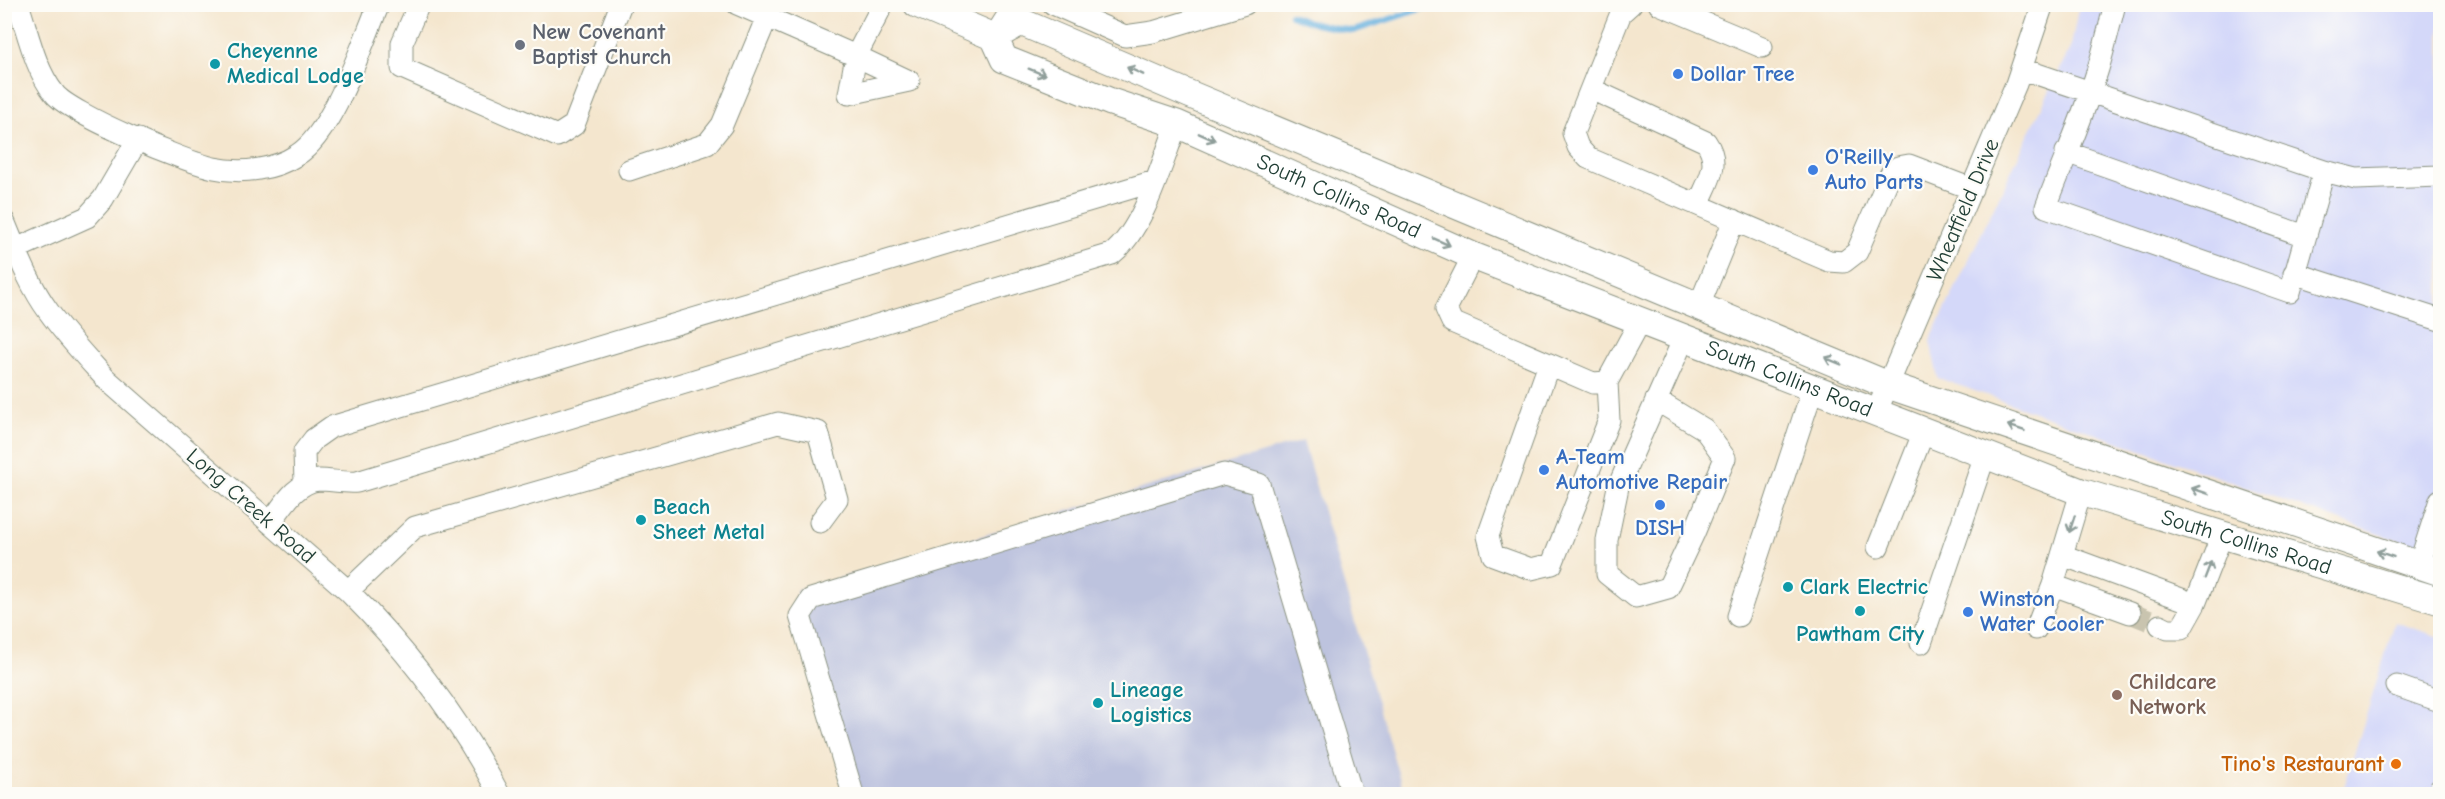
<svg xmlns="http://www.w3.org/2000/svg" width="2445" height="799" font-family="'Comic Neue',sans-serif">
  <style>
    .built { fill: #d4d8f9 }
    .industrial { fill: #bdc3de }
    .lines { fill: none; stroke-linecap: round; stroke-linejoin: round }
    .stream { stroke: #66b0de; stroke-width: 6 }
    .minor-tunnel { stroke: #c9c4af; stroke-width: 21; stroke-dasharray: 21 10; stroke-linecap: butt }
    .minor-casing { stroke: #8a9281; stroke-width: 23 }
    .major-casing { stroke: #8a9281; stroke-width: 29 }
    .minor { stroke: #fff; stroke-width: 21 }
    .major { stroke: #fff; stroke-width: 27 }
    .oneway { stroke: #8f9e9a }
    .worship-dot { fill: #6b7280; stroke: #fdfcf7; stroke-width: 2 }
    .culture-dot { fill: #0f9aa8; stroke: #fdfcf7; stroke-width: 2 }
    .shop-dot { fill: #3f7fe0; stroke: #fdfcf7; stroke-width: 2 }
    .education-dot { fill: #8d6e63; stroke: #fdfcf7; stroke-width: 2 }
    .food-dot { fill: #e8710a; stroke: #fdfcf7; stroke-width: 2 }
    .labels { text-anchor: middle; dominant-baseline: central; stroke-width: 4.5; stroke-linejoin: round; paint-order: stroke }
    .worship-label { font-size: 22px; font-weight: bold; fill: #5b616d; stroke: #fdfcf7; text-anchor: start }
    .culture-label { font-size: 22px; font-weight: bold; fill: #0d838f; stroke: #fdfcf7; text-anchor: start }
    .shop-label { font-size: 22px; font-weight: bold; fill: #366cbe; stroke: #fdfcf7; text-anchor: start }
    .street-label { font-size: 22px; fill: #1f3d34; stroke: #fdfcf7 }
    .education-label { font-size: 22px; font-weight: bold; fill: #785e54; stroke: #fdfcf7; text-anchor: start }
    .food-label { font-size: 22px; font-weight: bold; fill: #c56008; stroke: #fdfcf7; text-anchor: end }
  </style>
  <rect width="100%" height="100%" fill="#fdfcf7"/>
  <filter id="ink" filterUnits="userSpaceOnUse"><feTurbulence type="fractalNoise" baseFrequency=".0167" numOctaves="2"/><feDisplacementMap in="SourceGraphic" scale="12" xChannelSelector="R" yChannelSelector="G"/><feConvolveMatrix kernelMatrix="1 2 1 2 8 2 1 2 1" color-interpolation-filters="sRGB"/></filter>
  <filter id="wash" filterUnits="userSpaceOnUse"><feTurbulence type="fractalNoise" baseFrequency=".008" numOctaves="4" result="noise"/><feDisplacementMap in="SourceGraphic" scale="24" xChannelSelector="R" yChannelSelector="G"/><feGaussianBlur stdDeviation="1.35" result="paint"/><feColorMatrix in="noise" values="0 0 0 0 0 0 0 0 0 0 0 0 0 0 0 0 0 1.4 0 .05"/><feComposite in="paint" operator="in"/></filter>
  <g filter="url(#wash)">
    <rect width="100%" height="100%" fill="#f4e6ce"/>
    <path class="built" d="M2079,5H2440V552L2381,535L1938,378L1930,341L2071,46Z
      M2395,622L2440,637V794H2342Z"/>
    <path class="industrial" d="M1303,441L1404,794H854L796,591Z"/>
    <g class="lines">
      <path class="stream" d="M1291,15L1315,24L1353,31L1436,4"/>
    </g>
  </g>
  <g filter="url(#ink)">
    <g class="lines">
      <path class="minor-tunnel" d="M2130,613L2160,625"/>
      <defs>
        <path id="minor" d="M18,4C28,33 35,69 54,93C69,114 185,162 214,168C241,174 274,170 297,155C333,133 362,44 379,4
          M419,4L402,43V68L557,136L574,125L621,4
          M737,4L856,56L883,4
          M1053,4L1125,36L1153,32L1245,4
          M1631,4L1621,13L1573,133L1578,147L1588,158L1829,261L1844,262L1857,252L1890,175L1898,167L1909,165L1972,189
          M1659,4L1762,47
          M994,37L1015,4
          M856,56L909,81L849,94Z
          M2022,69L2324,171L2290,292L2046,207C2063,162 2083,117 2097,72C2104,50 2109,27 2115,4
          M1591,89L1706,142C1722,165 1707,182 1698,205
          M2066,152L2305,236
          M629,170L707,144L722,125L767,17
          M2324,171L2356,179L2440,176
          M4,221C17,252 29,285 49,312C66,336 86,357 106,379L348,591C408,651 460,720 499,794
          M16,249L87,217L103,199L138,139
          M1473,256L1446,309L1452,322L1593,383L1607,382L1640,321
          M2294,273L2440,320
          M1699,306L1734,220
          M1549,364L1488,536L1493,555L1531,569L1552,564L1609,420L1607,382
          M1656,400L1704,429L1725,458L1694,533L1668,588L1636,597L1607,574V540L1618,487L1684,338
          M1876,413L2016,84L2043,4
          M305,483L304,452L314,439L331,427L1155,181
          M270,523C283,506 296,482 319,480C331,480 344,483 357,482L1112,254C1144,229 1162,162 1177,124
          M1878,547L1924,431
          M2062,555L2195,604
          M2419,565L2440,500
          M2053,585L2130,613
          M348,591L415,527L778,423L818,432L837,499L820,522
          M1738,616L1813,388
          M2160,625L2168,629H2181L2195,604L2222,535
          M2036,629L2053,585L2081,492
          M1921,643L1985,455
          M2397,686L2440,701
          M853,794L800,616L811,599L1224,474L1259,484L1352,794
          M2439,794L2440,789"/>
        <g id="major">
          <path id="s1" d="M917,4L994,37L1004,59L1111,102L1177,124L1473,256L2081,492L2440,601"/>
          <path d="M994,37L1021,22L1189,94L1888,385L2440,572"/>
        </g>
      </defs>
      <use href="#minor" class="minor-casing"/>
      <use href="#major" class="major-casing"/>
      <use href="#minor" class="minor"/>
      <use href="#major" class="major"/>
    </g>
    <defs><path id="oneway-shaft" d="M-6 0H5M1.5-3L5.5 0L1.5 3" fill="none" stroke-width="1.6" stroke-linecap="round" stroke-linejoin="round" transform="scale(1.5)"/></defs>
    <g class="oneway">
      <use href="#oneway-shaft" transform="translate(1135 71) rotate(-156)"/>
      <use href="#oneway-shaft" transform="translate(1037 72) rotate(22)"/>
      <use href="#oneway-shaft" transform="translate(1207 137) rotate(24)"/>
      <use href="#oneway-shaft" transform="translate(1442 242) rotate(24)"/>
      <use href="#oneway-shaft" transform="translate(1833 361) rotate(-157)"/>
      <use href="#oneway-shaft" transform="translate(2016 428) rotate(-161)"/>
      <use href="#oneway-shaft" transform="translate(2200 491) rotate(-161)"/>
      <use href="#oneway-shaft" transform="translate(2072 524) rotate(108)"/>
      <use href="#oneway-shaft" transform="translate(2385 554) rotate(-161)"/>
      <use href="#oneway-shaft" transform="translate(2208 570) rotate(-69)"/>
    </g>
  </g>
  <circle class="worship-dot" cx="520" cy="45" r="6"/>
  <g class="culture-dot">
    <circle cx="215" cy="64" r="6"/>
    <circle cx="641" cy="520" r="6"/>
    <circle cx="1788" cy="587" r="6"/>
    <circle cx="1860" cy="611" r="6"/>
    <circle cx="1098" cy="703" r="6"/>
  </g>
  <g class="shop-dot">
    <circle cx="1678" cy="74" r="6"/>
    <circle cx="1813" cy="170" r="6"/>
    <circle cx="1544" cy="470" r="6"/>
    <circle cx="1660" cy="505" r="6"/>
    <circle cx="1968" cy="612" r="6"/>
  </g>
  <circle class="education-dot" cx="2117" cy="695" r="6"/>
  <circle class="food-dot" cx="2396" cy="764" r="6"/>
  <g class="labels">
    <g class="worship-label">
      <text x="532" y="32">New Covenant<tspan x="532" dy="25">Baptist Church</tspan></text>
    </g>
    <g class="culture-label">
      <text x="227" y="51">Cheyenne<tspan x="227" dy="25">Medical Lodge</tspan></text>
      <text x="653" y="507">Beach<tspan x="653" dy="25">Sheet Metal</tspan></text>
      <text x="1800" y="587">Clark Electric</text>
      <text x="1860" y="634" text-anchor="middle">Pawtham City</text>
      <text x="1110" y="690">Lineage<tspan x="1110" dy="25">Logistics</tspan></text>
    </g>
    <g class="shop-label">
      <text x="1690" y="74">Dollar Tree</text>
      <text x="1825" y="157">O'Reilly<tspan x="1825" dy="25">Auto Parts</tspan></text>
      <text x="1556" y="457">A-Team<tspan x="1556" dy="25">Automotive Repair</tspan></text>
      <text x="1660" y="528" text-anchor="middle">DISH</text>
      <text x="1980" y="599">Winston<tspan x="1980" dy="25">Water Cooler</tspan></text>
    </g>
    <g class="street-label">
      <text stroke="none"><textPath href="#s1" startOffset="470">South Collins Road</textPath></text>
      <text transform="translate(1963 210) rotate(-67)">Wheatfield Drive</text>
      <text stroke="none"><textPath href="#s1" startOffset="956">South Collins Road</textPath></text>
      <text transform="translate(251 506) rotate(41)">Long Creek Road</text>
      <text stroke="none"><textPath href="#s1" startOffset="1442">South Collins Road</textPath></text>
    </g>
    <g class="education-label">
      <text x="2129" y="682">Childcare<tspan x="2129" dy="25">Network</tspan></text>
    </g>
    <g class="food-label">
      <text x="2384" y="764">Tino's Restaurant</text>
    </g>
  </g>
  <rect width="2445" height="799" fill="none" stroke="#fdfcf7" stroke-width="24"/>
</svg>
